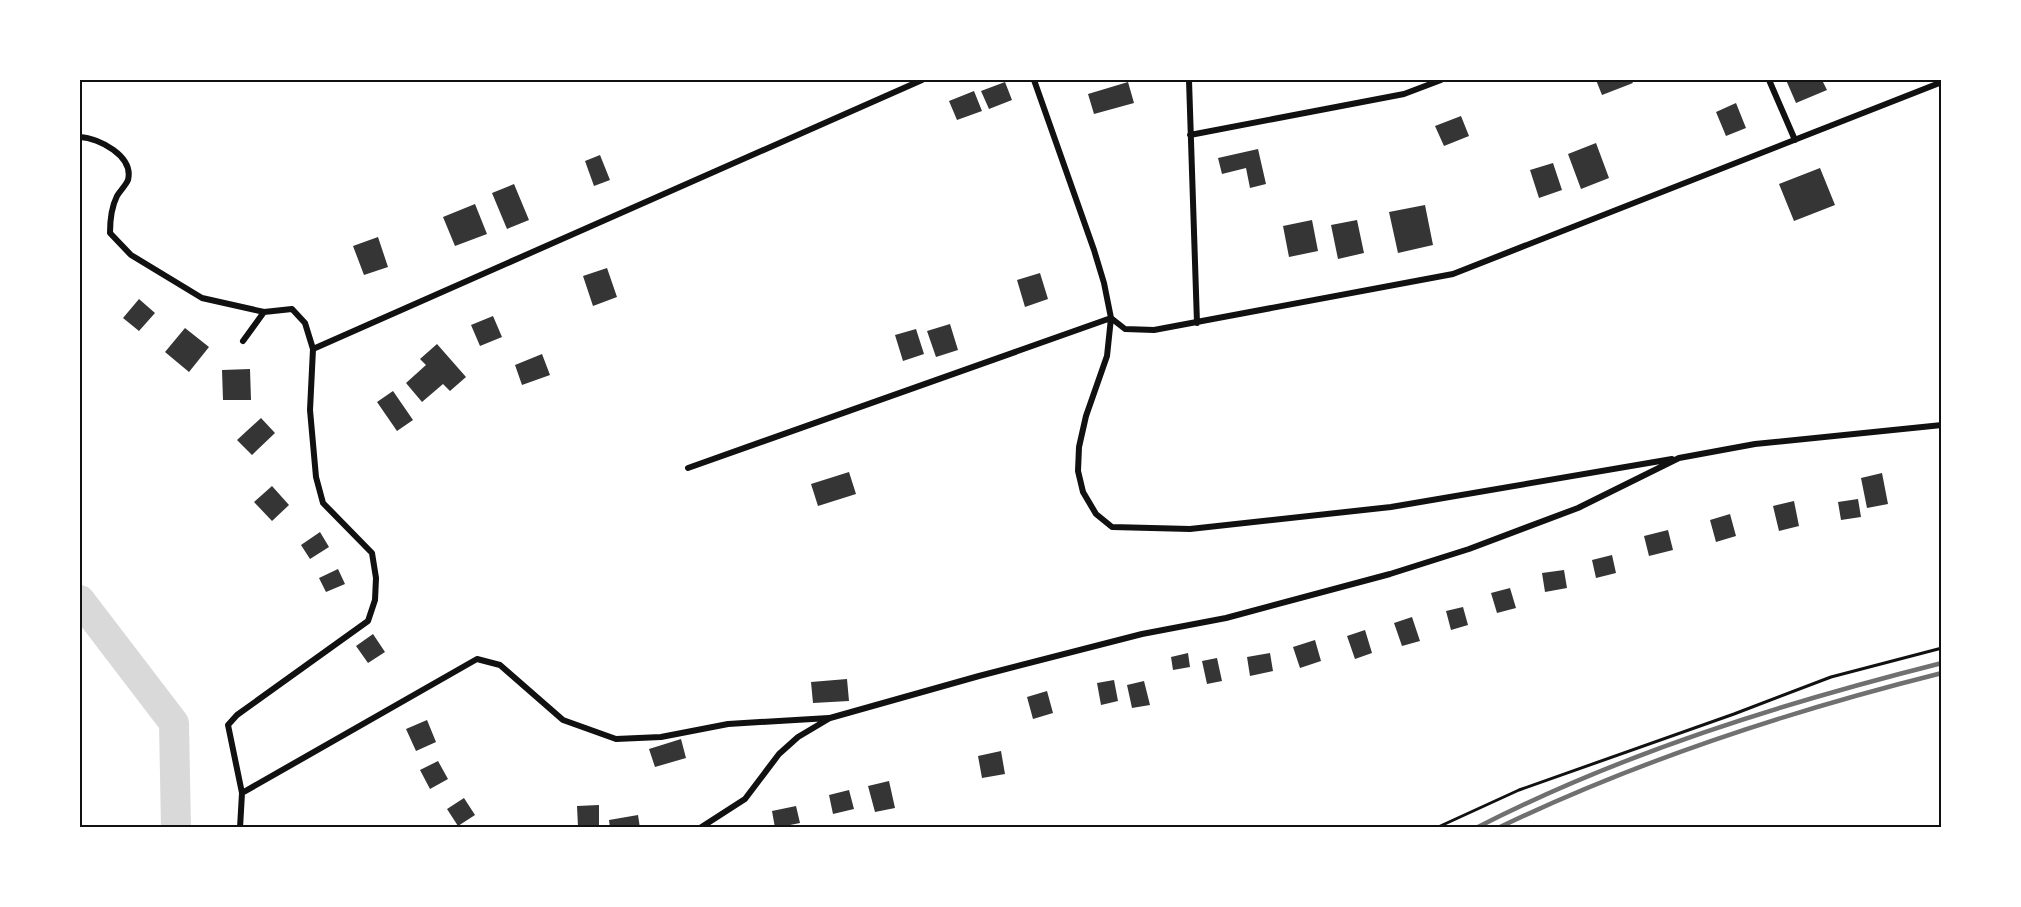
<svg xmlns="http://www.w3.org/2000/svg" width="2021" height="907" font-family="'Open Sans',sans-serif">
  <style>
    .lines { fill: none; stroke-linecap: round; stroke-linejoin: round }
    .river { stroke: #d9d9d9; stroke-width: 30 }
    .building { fill: #353535 }
    .path { stroke: #111; stroke-width: 3 }
    .minor { stroke: #111; stroke-width: 6 }
    .rail { stroke: #707070; stroke-width: 4.5 }
    .neatline { fill: none; stroke: #111; stroke-width: 2 }
  </style>
  <rect width="100%" height="100%" fill="#fff"/>
  <g class="lines">
    <path class="river" d="M80,600L174,723L176,828"/>
  </g>
  <path class="building" d="M1596,80H1631L1633,83L1602,95Z
    M1786,80H1822L1827,90L1796,103Z
    M1005,82L1012,100L989,109L981,91Z
    M1128,82L1134,103L1094,114L1088,94Z
    M974,91L982,111L957,120L949,101Z
    M1736,103L1746,128L1726,136L1716,112Z
    M1461,116L1469,136L1444,146L1435,126Z
    M1596,143L1609,178L1581,189L1568,154Z
    M1258,149L1266,184L1250,188L1246,168L1222,174L1218,158Z
    M600,155L610,180L594,186L585,161Z
    M1553,163L1562,190L1539,198L1530,170Z
    M1820,168L1835,205L1794,221L1779,184Z
    M514,184L529,220L507,229L492,193Z
    M475,204L487,234L455,246L443,217Z
    M1425,205L1433,245L1398,253L1389,212Z
    M1312,220L1318,251L1289,257L1283,226Z
    M1357,220L1364,253L1338,259L1331,225Z
    M378,237L388,267L364,275L353,246Z
    M607,268L617,297L593,306L583,276Z
    M1040,273L1048,299L1025,307L1017,280Z
    M139,299L155,313L139,331L123,318Z
    M493,316L502,337L480,346L471,325Z
    M950,324L958,350L936,357L927,331Z
    M185,328L209,347L189,372L165,352Z
    M916,329L924,354L903,361L895,335Z
    M437,344L466,377L450,391L443,384L422,402L406,383L426,365L420,359Z
    M542,354L550,375L522,385L515,365Z
    M250,369L251,400H223L222,370Z
    M393,391L413,420L397,431L377,402Z
    M261,418L275,433L252,455L237,440Z
    M849,472L856,494L818,506L811,484Z
    M1882,473L1888,504L1867,508L1861,478Z
    M272,486L289,505L272,521L254,502Z
    M1858,499L1861,517L1841,520L1838,502Z
    M1794,501L1799,526L1779,531L1773,506Z
    M1730,514L1736,536L1716,542L1710,520Z
    M1668,530L1673,550L1649,556L1644,536Z
    M320,532L329,547L310,559L301,545Z
    M1612,555L1616,573L1596,578L1592,560Z
    M338,569L345,584L326,592L319,578Z
    M1564,570L1567,588L1545,592L1542,573Z
    M1510,588L1516,608L1497,613L1491,593Z
    M1463,607L1468,625L1451,630L1446,611Z
    M1412,617L1420,641L1402,646L1394,623Z
    M1365,630L1372,653L1355,659L1347,636Z
    M373,634L385,652L368,663L356,646Z
    M1315,640L1321,661L1300,668L1293,647Z
    M1188,653L1190,667L1173,670L1171,657Z
    M1270,653L1273,671L1250,676L1247,657Z
    M1217,658L1222,681L1207,684L1202,661Z
    M847,679L849,701L813,703L811,682Z
    M1114,680L1118,701L1101,705L1097,683Z
    M1144,681L1150,705L1132,708L1127,685Z
    M1047,691L1053,713L1033,719L1027,697Z
    M427,720L436,742L416,751L406,729Z
    M681,739L686,758L655,767L649,749Z
    M1001,751L1005,774L982,778L978,756Z
    M438,761L448,779L430,789L420,770Z
    M889,781L895,808L875,812L868,786Z
    M849,790L854,809L833,814L829,795Z
    M464,798L475,815L458,826L447,809Z
    M599,805V826L578,827L577,806Z
    M796,806L800,823L775,828L772,811Z
    M638,815L640,828H610L609,820Z"/>
  <g class="lines">
    <path class="path" d="M1436,828L1519,790L1734,714L1831,677L1942,648"/>
    <path class="minor" d="M1034,80L1094,250L1104,283L1111,318L1107,356L1086,416L1079,447L1078,471L1083,492L1096,514L1112,527L1190,529L1391,507L1672,459
      M1189,80L1197,323
      M1769,80L1795,140
      M1190,135L1404,94L1441,80
      M80,137C99,138 134,156 128,180C126,185 120,191 117,196C111,208 110,221 110,233L131,255L202,298L264,312
      M313,349L922,80
      M688,468L1111,318L1125,329L1154,330L1453,274L1942,82
      M242,793L228,725L237,715L368,621L375,600L376,578L372,553L323,503L316,477L310,410L313,349L305,323L292,309L264,312L243,341
      M240,828L242,793L477,659L500,665L563,720L616,739L661,737L728,724L829,718
      M700,828L745,799L779,754L798,737L830,718L979,676L1142,634L1226,618L1390,574L1469,549L1578,508L1679,458L1755,444L1942,425"/>
    <path class="rail" d="M1476,828C1622,753 1783,703 1942,663
      M1498,828C1639,760 1790,711 1942,673"/>
  </g>
  <rect width="2021" height="907" fill="none" stroke="#ffffff" stroke-width="162"/>
  <rect x="81" y="81" width="1859" height="745" class="neatline"/>
</svg>
